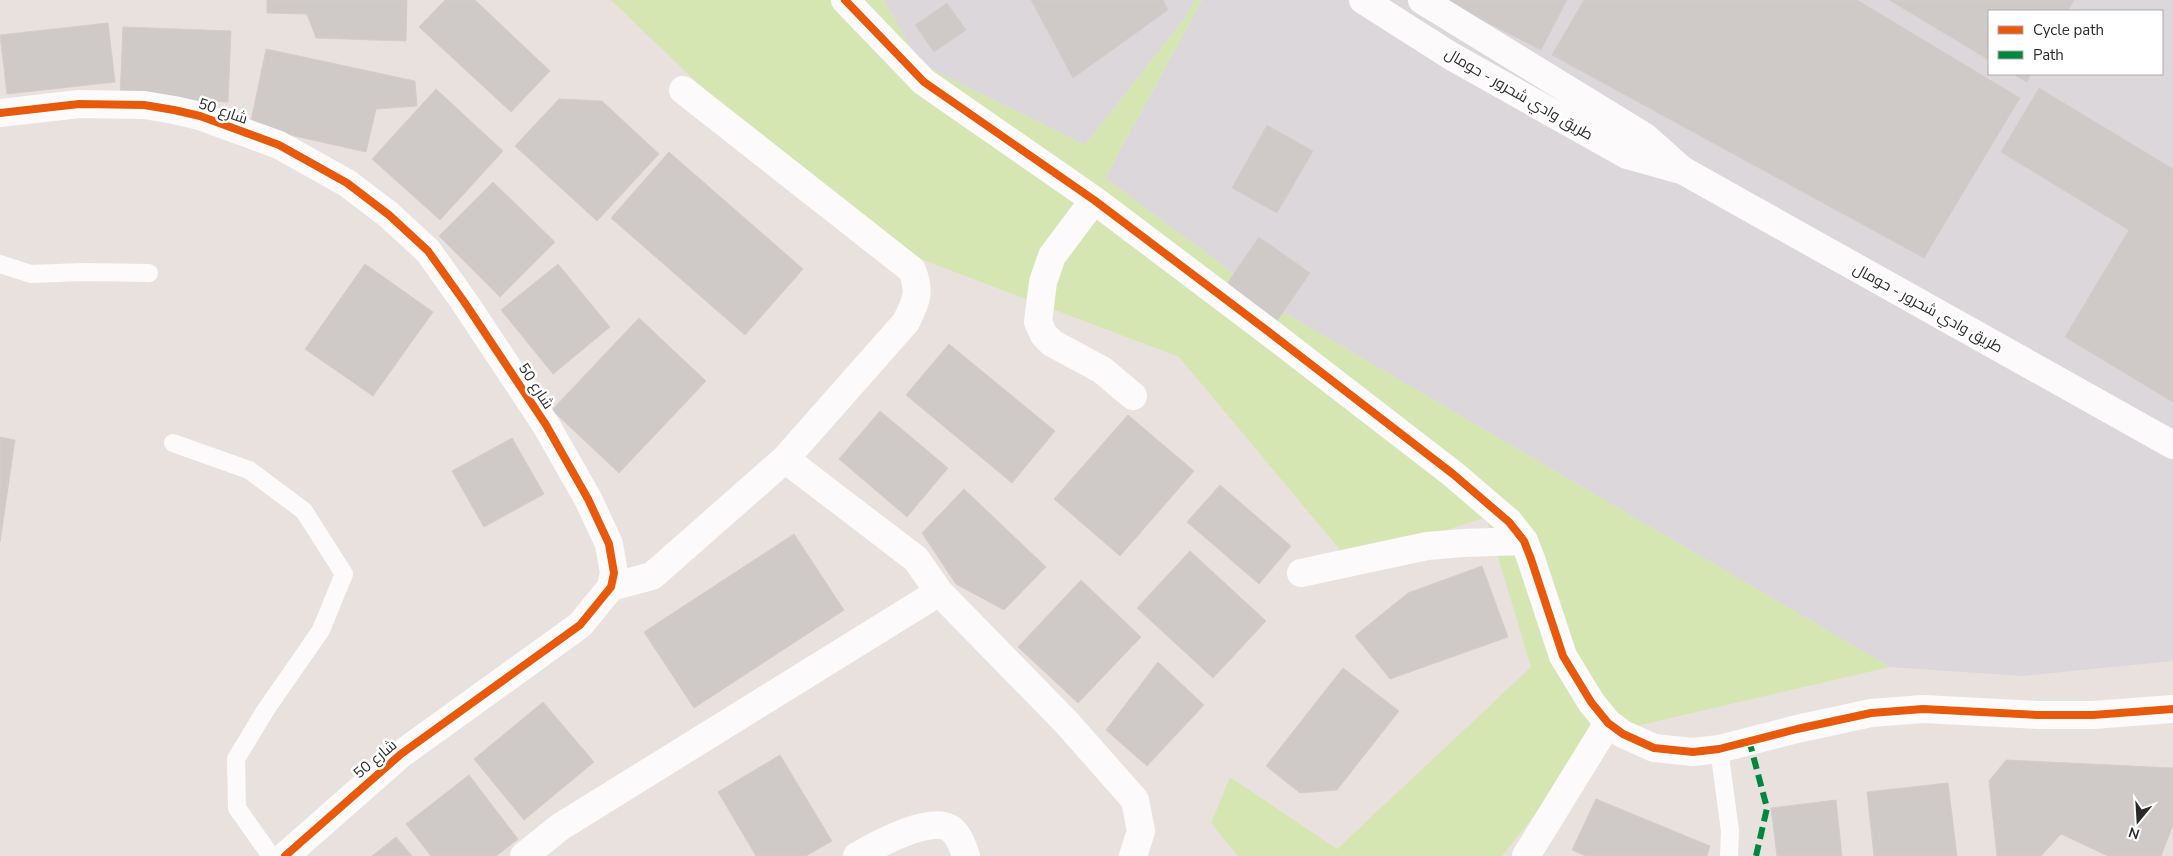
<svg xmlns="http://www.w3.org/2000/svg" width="2173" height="856" font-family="'Nunito Sans',Cairo,sans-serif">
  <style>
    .industrial { fill: #dbd7db; fill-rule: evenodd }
    .green { fill: #d6e6b3 }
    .building { fill: #cfcac8; stroke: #d4cdca }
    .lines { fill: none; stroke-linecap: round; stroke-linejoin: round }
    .lane { stroke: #fcfafa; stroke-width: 18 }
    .street { stroke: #fcfafa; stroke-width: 28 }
    .secondary { stroke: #fcfafa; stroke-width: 28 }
    .quiet { stroke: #00873e; stroke-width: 6; stroke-dasharray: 12 6; stroke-linecap: butt }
    .cycleway-casing { stroke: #fff; stroke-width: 11 }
    .cycleway { stroke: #e8590c; stroke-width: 8 }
    .labels { text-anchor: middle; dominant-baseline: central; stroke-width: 5; stroke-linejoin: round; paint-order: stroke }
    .street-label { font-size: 15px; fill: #2a2a2a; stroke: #fff }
  </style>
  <rect width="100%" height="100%" fill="#e9e1de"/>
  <path class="industrial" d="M884,0H1195L1184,19L1085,145L919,63Z
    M1202,0H2173V661L2023,676L1890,667L1292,317L1105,178ZM1989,11H2162V74H1989Z"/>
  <path class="green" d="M611,0H884L919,63L1085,145L1184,19L1195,0H1202L1105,178L1292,317L1890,667L1598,735L1502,856H1238L1211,823L1230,777L1337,849L1531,667L1486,517L1350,562L1179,357L902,252L737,121Z"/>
  <path class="building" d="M267,0H407L406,41L316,38L307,14L267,13Z
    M445,0H475L550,71L511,112L419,27Z
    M1031,0H1163L1168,10L1073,78Z
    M1443,0H1567L1541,50Z
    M1584,0H1857L2020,98L1924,258L1552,55Z
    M1889,0H2074L2068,11H1989V60Z
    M947,3L966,30L934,52L915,25Z
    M108,23L115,82L7,94L0,35Z
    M123,27L231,31L228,102L120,98Z
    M266,49L415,81L417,106L376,109L366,152L250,126Z
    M2013,74H2031L2027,82Z
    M2039,88L2173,169V402L2065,337L2129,230L2001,152Z
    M436,89L503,151L440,220L372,159Z
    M559,99L602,101L659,154L597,221L515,146Z
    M1267,125L1313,151L1277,213L1232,188Z
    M669,152L803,269L745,335L611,218Z
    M493,182L555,242L500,297L439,236Z
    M1259,237L1310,273L1277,321L1226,285Z
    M365,264L433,312L373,396L305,349Z
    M558,264L610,327L553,374L501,310Z
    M639,318L706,381L619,473L552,410Z
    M949,344L1055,431L1012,483L906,395Z
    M880,411L948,468L907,517L839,459Z
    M1128,415L1194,471L1120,556L1054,499Z
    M0,437L15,440L0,542Z
    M512,438L544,494L484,527L452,471Z
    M1220,485L1291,546L1259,584L1187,522Z
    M964,489L1046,567L1004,610L956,584L922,533Z
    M794,534L844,610L694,708L644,632Z
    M1190,551L1266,621L1213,678L1137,608Z
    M1482,566L1508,637L1390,679L1355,636L1408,593Z
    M1081,580L1141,637L1078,703L1018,647Z
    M1158,662L1204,705L1147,766L1106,730Z
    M1343,668L1399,711L1337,790L1300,793L1266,766Z
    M543,702L594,762L524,820L474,759Z
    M780,755L832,841L806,856H756L718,792Z
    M2006,760L2173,768V825L2161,856H2108L2061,834L2041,856H1997L1989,781Z
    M469,775L518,839L496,856H431L406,824Z
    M1948,783L1957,856H1874L1867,792Z
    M1596,799L1710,846L1707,856H1586L1572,850Z
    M1836,800L1842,856H1777L1771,808Z
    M396,837L412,856H372Z"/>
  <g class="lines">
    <path class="lane" d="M0,264L31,274L82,272L149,273
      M173,443L249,470L304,511L344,574L321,630L265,711L236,759L237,808L271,856
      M1719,749L1730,831L1729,856"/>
    <path class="street" d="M845,0L924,82L1094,200L1265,329L1453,474L1509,522L1524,541L1531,559L1563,656L1591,702L1608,723L1623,734L1654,748L1693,752L1719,749L1797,729L1871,713L1923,709L2037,715H2093L2173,709
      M683,90L912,270C921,293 916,301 906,322L785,459
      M0,113L79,104L144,105L174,110L200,116L279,145L347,183L389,215L428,251L465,303L546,425L588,499L609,544L614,573L611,587L580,625L401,754L285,856
      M1094,200L1052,256L1043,282L1038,322L1044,335L1052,343L1102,370L1133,396
      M1301,573L1427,546L1463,543L1524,541
      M611,587L652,576L785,459L916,559L939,592L1067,723L1135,800L1141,831L1133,856
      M524,856L560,827L939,592
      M857,856C876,845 932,814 951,829C959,835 963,847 966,856
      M1526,856L1608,723"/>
    <path class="secondary" d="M1363,0L1451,56L1627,155L1681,170
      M1422,0L1645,137L1682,170L2173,445"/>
    <path class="quiet" d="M1749,740L1767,808L1756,856"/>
    <defs>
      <path id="cycleway" d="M845,0L924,82L1094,200L1265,329L1453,474L1509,522L1524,541L1531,559L1563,656L1591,702L1608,723L1623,734L1654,748L1693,752L1719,749L1797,729L1871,713L1923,709L2037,715H2093L2173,709
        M0,113L79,104L144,105L174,110L200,116L279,145L347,183L389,215L428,251L465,303L546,425L588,499L609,544L614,573L611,587L580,625L401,754L285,856"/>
    </defs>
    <use href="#cycleway" class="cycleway-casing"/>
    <use href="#cycleway" class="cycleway"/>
  </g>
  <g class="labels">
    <g class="street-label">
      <text transform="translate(1519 94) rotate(30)">طريق وادي شحرور - حومال</text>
      <text transform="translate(223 111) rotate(19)">شارع 50</text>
      <text transform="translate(1928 308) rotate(29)">طريق وادي شحرور - حومال</text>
      <text transform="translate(536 386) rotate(57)">شارع 50</text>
      <text transform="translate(375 759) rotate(-40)">شارع 50</text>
    </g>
  </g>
  <rect x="1988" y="10" width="175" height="65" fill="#ffffff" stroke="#aaaaaa"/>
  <rect x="1998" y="26" width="25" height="8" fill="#e8590c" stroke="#aaaaaa"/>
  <text x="2033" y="35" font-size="15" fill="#2a2a2a">Cycle path</text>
  <rect x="1998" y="51" width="25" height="8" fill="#00873e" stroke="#aaaaaa"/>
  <text x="2033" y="60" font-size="15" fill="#2a2a2a">Path</text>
  <g transform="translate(2138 821) rotate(198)" stroke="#ffffff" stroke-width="4" paint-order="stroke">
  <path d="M0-4L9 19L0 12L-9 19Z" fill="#2a2a2a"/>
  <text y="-8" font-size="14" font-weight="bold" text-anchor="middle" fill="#2a2a2a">N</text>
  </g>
</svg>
